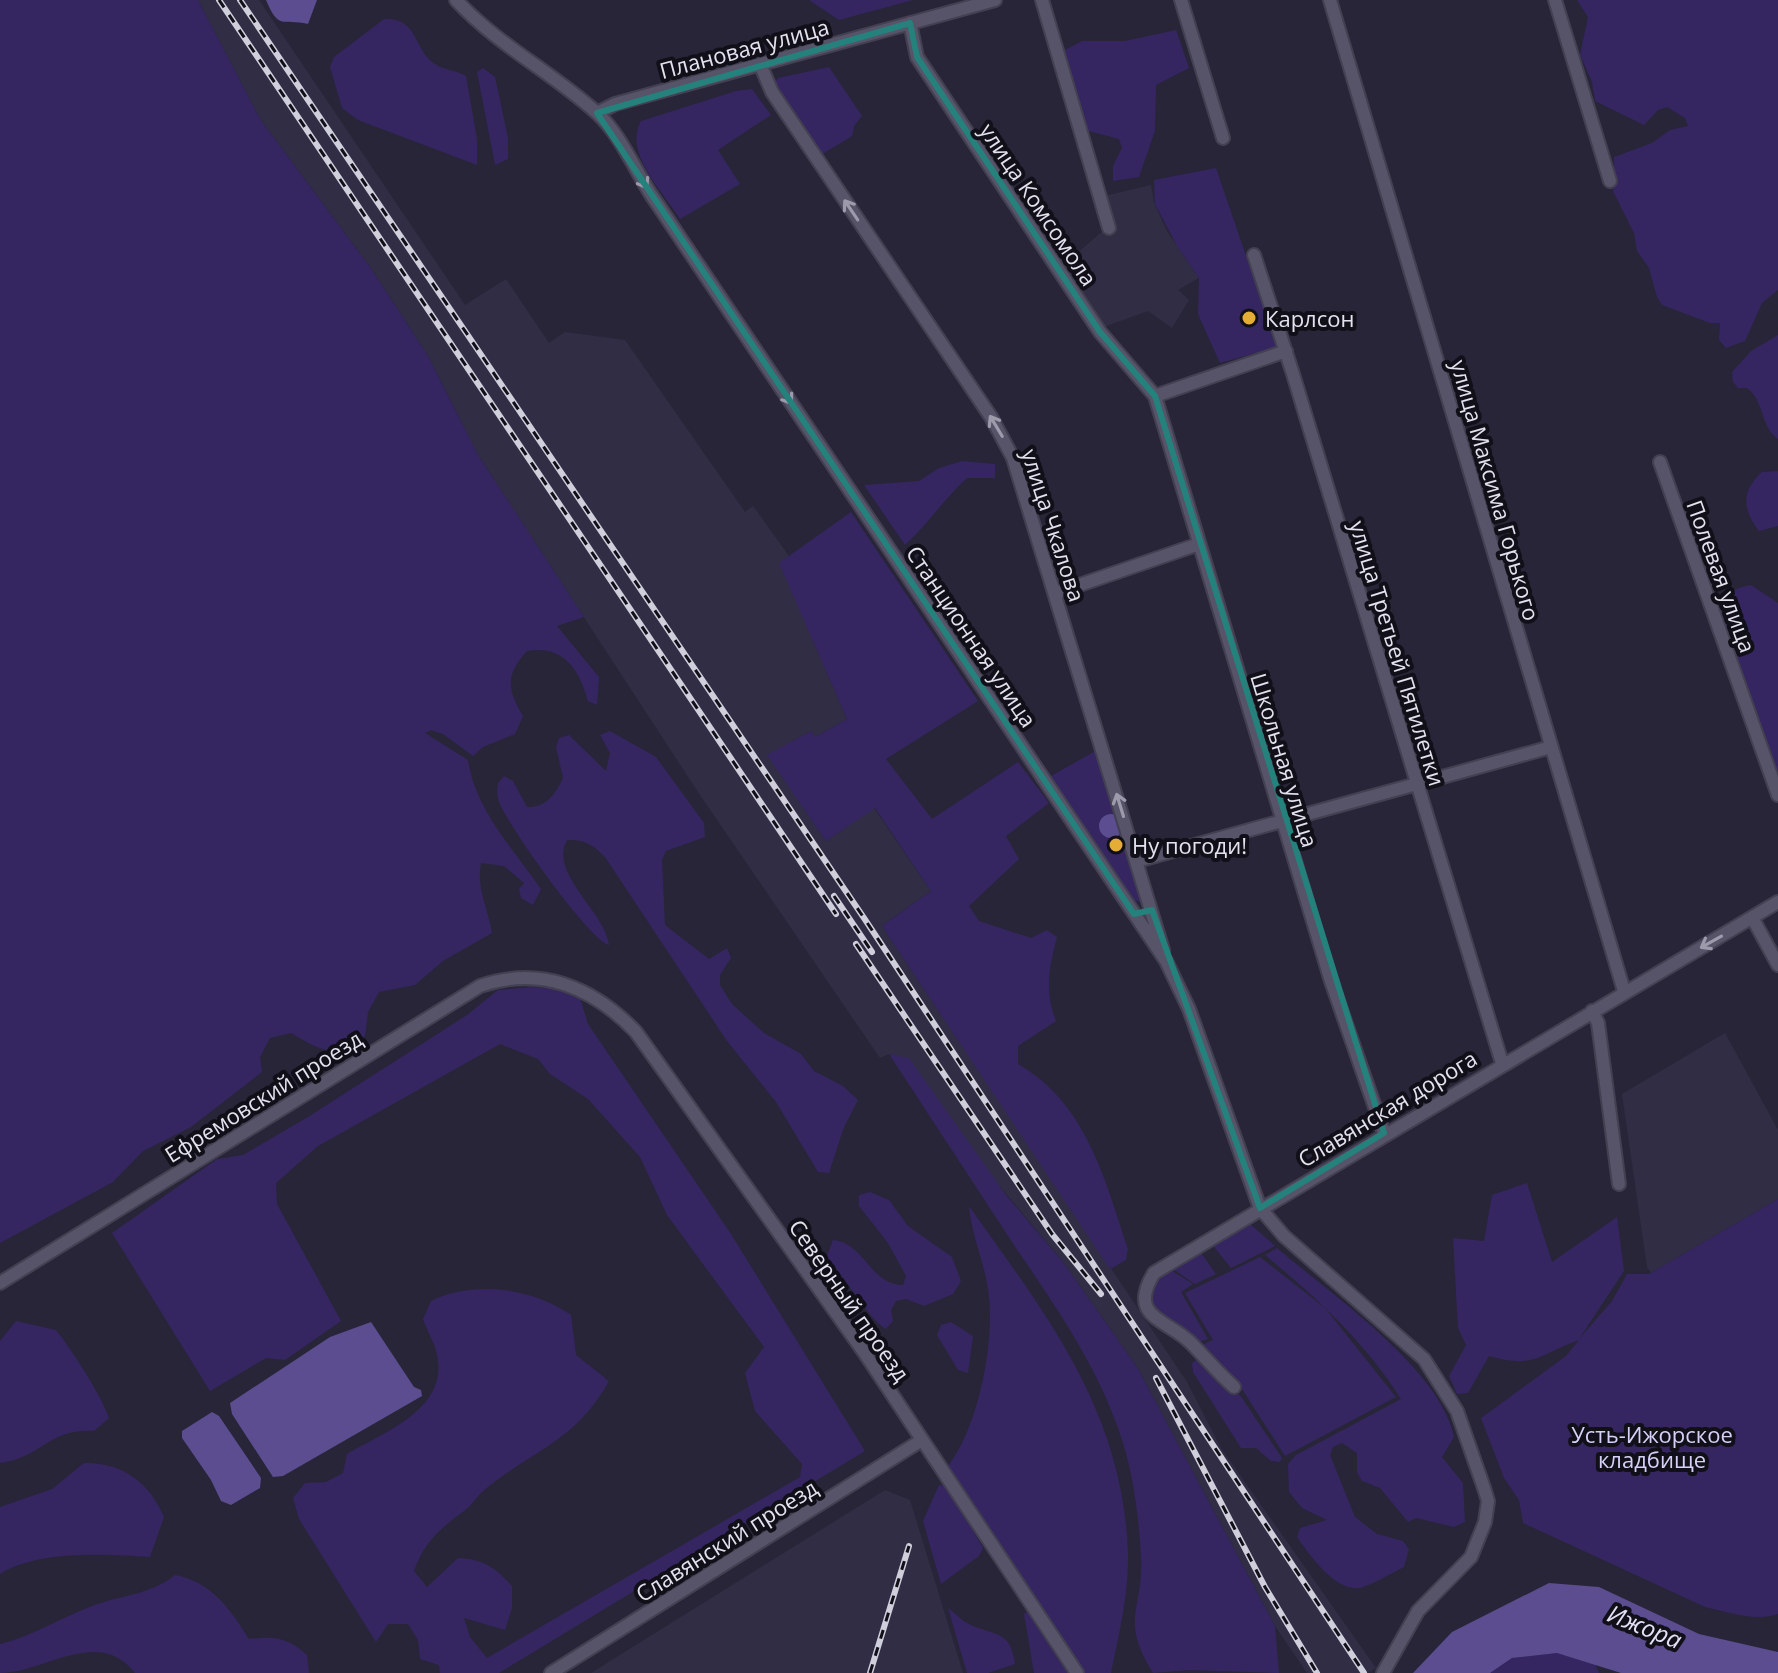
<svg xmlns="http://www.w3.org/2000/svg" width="1778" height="1673" font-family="'Open Sans',sans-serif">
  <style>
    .built { fill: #312d45 }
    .green { fill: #352661 }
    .water { fill: #5b4d90 }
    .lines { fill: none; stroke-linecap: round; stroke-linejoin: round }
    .minor-casing { stroke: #434051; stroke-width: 16 }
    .minor { stroke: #575369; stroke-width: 12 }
    .rail-casing { stroke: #cfcedb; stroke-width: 6 }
    .rail { stroke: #110f18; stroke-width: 3; stroke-dasharray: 9; stroke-linecap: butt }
    .oneway { stroke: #9d9aac }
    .marked { fill: none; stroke: #24817b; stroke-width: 6; stroke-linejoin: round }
    .poi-dot { fill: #e5ad36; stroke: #110f18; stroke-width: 3 }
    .labels { text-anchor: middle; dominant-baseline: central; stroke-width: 8; stroke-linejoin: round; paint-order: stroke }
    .street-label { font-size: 22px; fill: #e3e2ef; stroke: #110f18 }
    .poi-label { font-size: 22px; fill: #e3e2ef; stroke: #110f18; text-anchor: start }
    .park-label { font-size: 22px; fill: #d5d0f8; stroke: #110f18 }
    .water-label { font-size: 24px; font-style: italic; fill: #e3e1f5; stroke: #110f18 }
  </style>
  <rect width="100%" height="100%" fill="#282538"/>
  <path class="built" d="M198,0H259L465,305L506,279L549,343L565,332L625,340L745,512L753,506L789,556L780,564L847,719L815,737L811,731L768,755L826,841L874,808L931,891L882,926L1187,1382L1221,1448L1376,1668L1368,1673H1307L1275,1626L1137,1367L1063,1262L889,1054L880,1058L700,795L478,455L428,356L370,267L260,119Z
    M1151,185L1154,203L1167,231L1199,278L1178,290L1189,300L1172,328L1148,311L1101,328L1060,268L1105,229L1100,197Z
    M1725,1033L1778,1130V1199L1651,1273L1647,1267L1622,1094Z
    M885,1490L910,1500L963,1673H591Z"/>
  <path class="green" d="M0,0H198L260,119L370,267L428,356L478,455L584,617L557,626L599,677L597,705L588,701C580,671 564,644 527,651C505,675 507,689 523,716L515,734L483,747L473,756L443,734L431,730L425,733L468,760C475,809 513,849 541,889L533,905L521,898L519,889L524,883L504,866L481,863C476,888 488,908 492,933L443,961L415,985L379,992L368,1012L365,1036C333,1059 322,1051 291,1033L270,1038L260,1057L262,1072L191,1127L143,1151L113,1182L0,1243Z
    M809,0H913L839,20Z
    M1577,0H1778V290L1762,303L1745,341L1726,348L1719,340L1720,323H1710L1662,305L1657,297L1649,268L1637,251L1634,233L1613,191L1614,157L1652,143L1670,130L1688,126L1685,118L1667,107L1658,110L1644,125L1595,101L1592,82L1580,55L1588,17Z
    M384,19C419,17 413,50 435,64C443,70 456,70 466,76L477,139V165L358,120L342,108L330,67L334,57Z
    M1176,30L1189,68L1156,85L1155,131L1139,177L1113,181V166L1122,148L1119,139L1085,130L1065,50L1082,41H1125Z
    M829,67L862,116L854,126L852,136L819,156L774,83L778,78Z
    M483,68L495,77L508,138V159L495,165L477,72Z
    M752,89L771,115L718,150L740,184L680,219C663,192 623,153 641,121L736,91Z
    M1216,168L1277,347L1220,363L1198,314L1199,278L1177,246L1155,204L1154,180Z
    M1778,335V439C1760,427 1765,401 1747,388H1738L1733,382L1732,372L1751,351Z
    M962,461L995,464V478H967C944,499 928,524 905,545L864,485L919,481L939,468Z
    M1778,471V526L1759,531C1742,509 1741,491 1762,472Z
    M851,512L978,701L886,759L932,819L1018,762L1049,803L1006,836L1019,859L969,906L979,921L1031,938L1047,930L1057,937C1049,969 1044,990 1056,1021L1018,1046V1064C1086,1103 1105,1179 1128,1249L1126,1260L1110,1269L882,926L931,891L875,808L826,841L767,755L811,731L815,737L847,719L779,563Z
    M1751,585L1778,603V782C1764,745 1715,638 1722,605C1725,591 1740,587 1751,585Z
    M610,731L656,757L704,823L705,837L666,851L662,860L665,925L709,959L727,948L731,958L720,975V985L732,1004L764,1033L801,1054L814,1071L843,1086L858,1100L844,1127L829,1173L818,1172L776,1102L727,1041L605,857C594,845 584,839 567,840C548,873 606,913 609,945C589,940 507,824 499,802C497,795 497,790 498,783L504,776L513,781L527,807C545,808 556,794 563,778L556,747L559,738L569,735L606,771L610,753L600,735Z
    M1099,749L1144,900L1140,902L1131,899L1051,776Z
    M532,987L555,989L580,998L588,1024L731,1234L865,1451L499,1673H440L439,1665L420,1659L418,1640L408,1624H388L376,1642L299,1519L293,1498L305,1483L326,1482L343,1473L347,1454C384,1432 449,1409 437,1355C435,1343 427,1331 423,1319L431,1301C473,1280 533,1288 571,1315L576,1355L609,1381C574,1444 529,1451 481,1493C475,1499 471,1506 464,1511C440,1529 424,1542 414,1571L427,1587L458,1558C483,1559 495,1567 512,1586V1608L505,1630L464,1618L470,1637L487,1658L800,1477L802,1464L755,1411L745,1373L764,1347L667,1215L640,1157L588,1099L550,1074L538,1059L500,1044L318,1146L276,1183L277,1204L341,1321L285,1360L266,1358L210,1391L112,1233L217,1159L243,1155L308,1117L467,1015L498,990Z
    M889,1054L909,1058L1006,1195L1063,1262L1137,1367L1275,1626L1279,1673L1189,1670L1153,1673C1119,1618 1144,1610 1141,1557C1139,1520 1134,1478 1123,1443C1100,1368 1055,1306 1012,1242C971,1179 930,1117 889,1054Z
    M1527,1183L1552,1262L1617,1217L1624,1271L1579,1339L1612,1301L1627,1274H1649L1778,1199V1614C1757,1622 1727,1612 1705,1607L1523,1523L1519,1500L1504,1478L1481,1418L1566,1356L1579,1340C1537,1355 1536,1369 1489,1356L1468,1393L1457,1394L1449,1376L1466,1345L1458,1328L1453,1238L1484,1241L1492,1195Z
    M870,1192L889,1200L908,1226L952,1257L961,1281L953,1294L924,1306L906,1299L896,1301L891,1310L893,1321L886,1329C867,1318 847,1278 826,1258L833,1240C865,1243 870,1285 903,1285L906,1276L888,1243L859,1206V1195Z
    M969,1206C1047,1316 1123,1411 1128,1553C1129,1593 1119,1634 1111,1673H1082L948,1466C979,1426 996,1339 988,1289C984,1261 971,1234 969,1206Z
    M1249,1223L1275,1246L1231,1268L1211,1243Z
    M1277,1248C1329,1293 1441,1369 1454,1437L1442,1457L1463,1483L1465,1522L1454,1527L1416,1518L1408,1522L1380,1488L1362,1481L1357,1472V1453L1342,1443L1333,1447L1330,1455L1355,1517L1377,1534L1403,1541L1409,1549L1404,1567C1394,1572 1368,1587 1359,1588C1334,1591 1309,1554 1297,1537L1300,1528L1327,1520L1302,1508L1289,1492L1288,1464L1296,1455L1401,1399C1365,1342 1317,1298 1265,1255Z
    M1199,1250L1216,1274L1195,1284L1170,1267Z
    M1260,1257L1325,1308L1396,1397L1285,1456L1242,1389L1199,1346L1213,1340L1185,1293Z
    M1169,1269L1193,1284L1181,1292L1208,1339L1196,1343L1163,1319L1148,1302L1157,1276Z
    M16,1321L56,1330C72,1350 101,1395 109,1418L94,1431C49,1428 41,1458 0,1463V1341Z
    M951,1322L973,1336L968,1373L958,1370L937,1335L941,1325Z
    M1196,1360L1222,1387L1240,1395L1282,1458L1280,1462L1271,1461L1256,1448H1241L1193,1372L1192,1363Z
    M84,1463C122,1462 150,1483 164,1517L150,1557C106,1554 37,1550 0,1574V1507L52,1489Z
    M939,1485L947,1486L983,1548L979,1556L941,1584L923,1521Z
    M175,1575C212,1582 230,1609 249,1639C275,1636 288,1638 307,1655L309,1673H135C98,1626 45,1673 0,1673V1644C32,1636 57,1620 87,1608C118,1595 149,1596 175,1575Z
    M948,1608C955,1613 962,1621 969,1624C996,1637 1010,1629 1015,1664L988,1673H967Z
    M1027,1612L1068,1673H1034L1024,1614Z
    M1557,1653L1594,1662L1599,1673H1490L1512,1658Z"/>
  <path class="water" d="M266,0H317L308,24C282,18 279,31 266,0Z
    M1099 826a12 12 0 1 1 24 0a12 12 0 1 1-24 0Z
    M371,1322L414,1387L421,1390L422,1396L283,1476L273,1477L232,1414L230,1403L330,1337Z
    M212,1412L219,1416L261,1478L260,1488L231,1505L221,1501L211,1480L182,1438V1431Z
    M1549,1583L1599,1587L1699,1634L1778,1652V1673H1621L1557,1653L1512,1658L1490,1673H1413L1452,1632Z"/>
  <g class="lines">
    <defs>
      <path id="minor" d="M456,0C500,47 552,72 597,113C620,134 635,170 652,196L1166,961L1189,1009L1260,1208L1284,1236L1424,1359L1457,1411L1484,1488L1488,1501L1485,1522L1471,1557L1418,1611L1383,1673
        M1042,0L1109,228
        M1181,0L1223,138
        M1330,0L1624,991
        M1555,0L1610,181
        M910,23L917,57L1100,332L1155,396L1331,981L1384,1133
        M760,64L772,92L991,417L1013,458L1163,950
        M597,113L615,104L995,0
        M1254,255L1293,374L1502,1063
        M1155,396L1286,351
        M1660,462L1778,795
        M1056,593L1199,544
        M1137,861L1551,747
        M1753,919L1778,965
        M1592,1011L1598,1023L1619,1184
        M0,1283L480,986C541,965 594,988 636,1032L864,1352L1077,1673
        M1234,1387C1218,1373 1205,1357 1190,1342C1166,1319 1127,1317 1154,1273L1778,902
        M551,1673L922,1440"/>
    </defs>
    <use href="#minor" class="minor-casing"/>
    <use href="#minor" class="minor"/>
    <defs>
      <path id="rail" d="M219,0L836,914
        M240,0L864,918L1364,1673
        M834,896L872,952
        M856,944L1052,1234L1101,1294
        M1156,1378L1265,1587L1317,1673
        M870,1673L909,1546"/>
    </defs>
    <use href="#rail" class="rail-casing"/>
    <use href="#rail" class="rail"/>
  </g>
  <defs><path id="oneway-shaft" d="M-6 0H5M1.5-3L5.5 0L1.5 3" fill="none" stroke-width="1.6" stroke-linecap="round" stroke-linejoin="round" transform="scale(2)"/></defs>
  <g class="oneway">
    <use href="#oneway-shaft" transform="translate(641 178) rotate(59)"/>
    <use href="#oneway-shaft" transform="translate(851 210) rotate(-124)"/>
    <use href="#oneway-shaft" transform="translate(785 394) rotate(56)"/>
    <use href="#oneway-shaft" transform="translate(996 426) rotate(-121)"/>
    <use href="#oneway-shaft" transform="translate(1120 805) rotate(-107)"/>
    <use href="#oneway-shaft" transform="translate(1711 942) rotate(151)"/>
  </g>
  <path class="marked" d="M910,23L917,57L1100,332L1155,396L1384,1133L1260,1208L1152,910L1134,914L597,113Z"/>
  <g class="poi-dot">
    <circle cx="1249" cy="318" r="8"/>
    <circle cx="1116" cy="845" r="8"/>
  </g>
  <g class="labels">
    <g class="street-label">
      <text transform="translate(744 48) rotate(-15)">Плановая улица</text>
      <text transform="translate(1039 204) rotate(56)">улица Комсомола</text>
      <text transform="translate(1496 490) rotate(74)">улица Максима Горького</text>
      <text transform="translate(1054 525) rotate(72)">улица Чкалова</text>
      <text transform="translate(1722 576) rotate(70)">Полевая улица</text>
      <text transform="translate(972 636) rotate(56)">Станционная улица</text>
      <text transform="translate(1398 653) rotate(73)">улица Третьей Пятилетки</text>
      <text transform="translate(1285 760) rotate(73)">Школьная улица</text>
      <text transform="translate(263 1096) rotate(-32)">Ефремовский проезд</text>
      <text transform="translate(1387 1108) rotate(-31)">Славянская дорога</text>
      <text transform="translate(850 1300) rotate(55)">Северный проезд</text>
      <text transform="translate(726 1540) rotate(-32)">Славянский проезд</text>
    </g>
    <g class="poi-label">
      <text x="1265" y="318">Карлсон</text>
      <text x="1132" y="845">Ну погоди!</text>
    </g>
    <g class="park-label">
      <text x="1652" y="1434">Усть-Ижорское<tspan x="1652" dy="25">кладбище</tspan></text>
    </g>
    <g class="water-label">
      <text transform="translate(1645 1626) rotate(22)">Ижора</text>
    </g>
  </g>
</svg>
